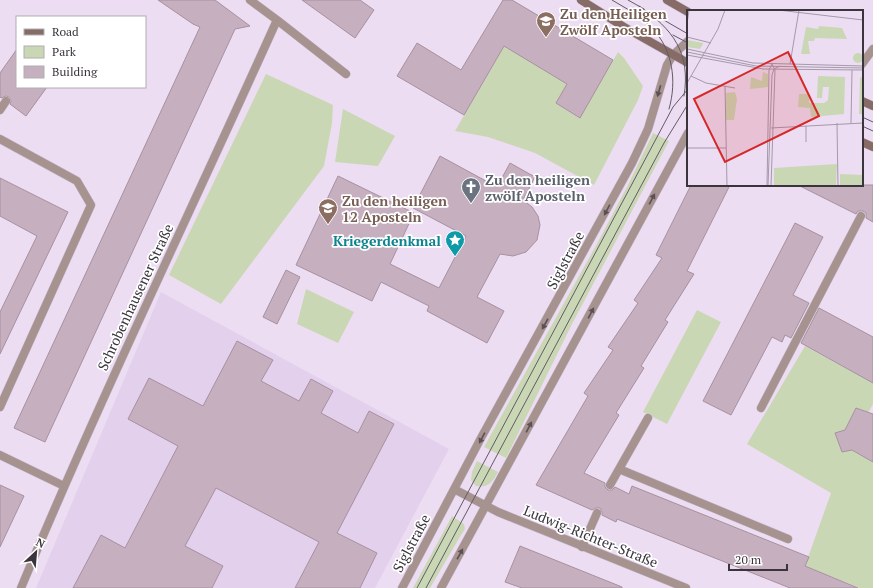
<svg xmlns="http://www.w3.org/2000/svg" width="873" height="588" font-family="'PT Serif',serif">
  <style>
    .built { fill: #e3d0ed }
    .green { fill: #cad7b5 }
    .building { fill: #c6afbf; stroke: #a790a0 }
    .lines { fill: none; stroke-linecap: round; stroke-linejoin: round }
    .service-casing { stroke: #c8bbcf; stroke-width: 9 }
    .minor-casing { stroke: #c8bbcf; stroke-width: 9 }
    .secondary-casing { stroke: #c8bbcf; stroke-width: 9 }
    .service { stroke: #a6928e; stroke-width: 8 }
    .minor { stroke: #a6928e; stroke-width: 8 }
    .secondary { stroke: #876b66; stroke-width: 8 }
    .tram { stroke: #625a66; stroke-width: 1 }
    .oneway { fill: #5a5055 }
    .labels { text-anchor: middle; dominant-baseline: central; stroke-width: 3.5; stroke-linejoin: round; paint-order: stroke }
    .education-label { font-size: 14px; font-weight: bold; fill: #785e54; stroke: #fff; text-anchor: start }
    .worship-label { font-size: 14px; font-weight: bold; fill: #5b616d; stroke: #fff; text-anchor: start }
    .culture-label { font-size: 14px; font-weight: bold; fill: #0d838f; stroke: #fff; text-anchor: end }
    .street-label { font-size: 14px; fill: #3a343d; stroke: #fff }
    .inset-road { fill: none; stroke: #a599aa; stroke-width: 1 }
    .view { fill: #d62828; fill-opacity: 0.15; stroke: #d62828; stroke-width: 2 }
    .inset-edge { fill: none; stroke: #3a343d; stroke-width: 2 }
  </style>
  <rect width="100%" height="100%" fill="#ecddf3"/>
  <path class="built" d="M161,292L449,449L375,588H36Z"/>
  <path class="green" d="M504,46L567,84L556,103L579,118L618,52L624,58L643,86L638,100L594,185L535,153L488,137L455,131Z
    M266,74L333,105L332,123L324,166L221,304L169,275Z
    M343,109L395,136L378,166L335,162Z
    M653,133L669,141L572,324L506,458L484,447L598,242L628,185Z
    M306,289L354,312L338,343L297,324Z
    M697,310L721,322L667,424L643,412Z
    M805,346L873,383V404L868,413L856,408L845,430L835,433L842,452L852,450L873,462V588H860L805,566L831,493L747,444Z
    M477,461L498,472C492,483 488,488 476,486L471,480L472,472Z
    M452,516L464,524L465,529L461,535L430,588H413Z"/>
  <path class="building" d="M158,0H215L250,26L235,29L45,442L14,428L200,27L193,24Z
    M302,0H360L374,10L355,38Z
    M503,0H512L613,60L580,118L556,103L567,84L504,46L464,115L397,76L417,43L461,70Z
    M17,49V87H47L26,116L10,104L11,101L9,97L6,96L1,98L0,97V73Z
    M440,156L497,187L510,163L535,177L523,200L532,207L538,216L540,225L537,240L526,252L513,256L500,254L477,297L504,311L487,343L427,311L429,306L381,282L372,301L296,265L338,176L414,213L390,264L439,288L466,236L413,208Z
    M0,178L68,212L0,354V312L37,236L0,216Z
    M691,185H730L687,271L694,274L665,320L668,322L641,366L644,368L616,413L619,415L584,473L605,483V487L608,490H612L615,487L629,494L632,486L809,557L805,566L858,588H790L617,519L616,522L602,515V512L600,508H596L592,510L536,485L588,396L584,393L613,350L608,347L638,303L634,300L662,258L656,255Z
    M798,185H873V222L866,218V213L863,211H858L856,214Z
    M795,223L823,237L793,295L809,303L791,338L785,335L782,342L772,337L731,415L703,401Z
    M286,270L300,277L277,324L263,317Z
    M819,308L873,337V383L801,343Z
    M237,341L273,360L261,381L299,401L311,379L333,391L321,413L358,433L369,411L394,424L337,533L377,553L360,588H295L319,542L216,488L185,546L223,566L212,588H73L101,535L125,548L178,446L128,419L149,378L203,406Z
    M856,408L873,414V462L852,450L842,452L835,433L845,430Z
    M0,485L24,496L0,547Z
    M520,546L622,587V588H522L505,582Z"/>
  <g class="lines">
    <defs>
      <path id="service" d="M0,110L6,101
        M0,139L77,181L91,205L0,407
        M761,408L861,216
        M619,469L788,539
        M610,485L648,418
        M582,547L597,513"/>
      <path id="minor" d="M250,0L277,20L346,74
        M862,64L873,49
        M0,455L64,486
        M454,489L498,512L686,588
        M21,588C101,396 192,209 277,20
        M402,588L481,438L632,163L648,129L667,65L673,55L688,41
        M441,588L688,133"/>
      <path id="secondary" d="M581,0L624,27L688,63
        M667,0L688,12
        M862,101L873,106
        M862,142L873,147"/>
    </defs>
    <use href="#service" class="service-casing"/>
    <use href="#minor" class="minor-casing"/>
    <use href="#secondary" class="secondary-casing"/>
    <use href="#service" class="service"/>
    <use href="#minor" class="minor"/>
    <use href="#secondary" class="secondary"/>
    <path class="tram" d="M612,0L634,13
      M628,0L644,9
      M639,6C673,29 691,53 684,96
      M630,10C637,16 645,21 652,28C673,50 677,81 669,109
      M662,19L688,34
      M673,35L688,43
      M862,117L873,122
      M862,126L873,131
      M417,588L673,107L688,89
      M426,588L664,143L688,104"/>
  </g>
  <defs><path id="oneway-solid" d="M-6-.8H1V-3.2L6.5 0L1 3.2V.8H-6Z"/></defs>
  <g class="oneway">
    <use href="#oneway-solid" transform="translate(659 91) rotate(106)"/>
    <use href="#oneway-solid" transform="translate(652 199) rotate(-62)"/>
    <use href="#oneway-solid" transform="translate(607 210) rotate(118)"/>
    <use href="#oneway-solid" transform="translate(591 313) rotate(-62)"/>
    <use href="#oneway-solid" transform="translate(545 324) rotate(119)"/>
    <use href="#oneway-solid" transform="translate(529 427) rotate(-62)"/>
    <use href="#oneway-solid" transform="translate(482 438) rotate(118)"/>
    <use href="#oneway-solid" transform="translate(460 554) rotate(-61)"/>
  </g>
  <defs>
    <symbol id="school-pin" viewBox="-11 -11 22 30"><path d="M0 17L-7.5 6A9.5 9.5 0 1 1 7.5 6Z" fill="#8d6e63" stroke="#fff"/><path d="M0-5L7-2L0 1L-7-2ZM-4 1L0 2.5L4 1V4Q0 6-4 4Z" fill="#fff"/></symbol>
    <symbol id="church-pin" viewBox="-11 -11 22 30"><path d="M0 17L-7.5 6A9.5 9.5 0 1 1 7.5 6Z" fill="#6b7280" stroke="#fff"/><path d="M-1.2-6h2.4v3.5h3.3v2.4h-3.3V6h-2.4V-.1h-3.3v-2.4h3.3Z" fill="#fff"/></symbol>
    <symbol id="sight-pin" viewBox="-11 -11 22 30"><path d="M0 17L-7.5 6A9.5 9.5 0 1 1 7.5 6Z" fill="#0f9aa8" stroke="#fff"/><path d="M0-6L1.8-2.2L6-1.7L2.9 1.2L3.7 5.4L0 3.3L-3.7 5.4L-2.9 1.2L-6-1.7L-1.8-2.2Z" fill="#fff"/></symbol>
  </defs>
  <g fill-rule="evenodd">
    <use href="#school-pin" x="535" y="10" width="22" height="30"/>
    <use href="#church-pin" x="460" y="176" width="22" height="30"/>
    <use href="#school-pin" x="317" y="197" width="22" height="30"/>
    <use href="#sight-pin" x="444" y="229" width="22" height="30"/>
  </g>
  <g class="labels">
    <g class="education-label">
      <text x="560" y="13">Zu den Heiligen<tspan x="560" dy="16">Zwölf Aposteln</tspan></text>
      <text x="342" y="200">Zu den heiligen<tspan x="342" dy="16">12 Aposteln</tspan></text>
    </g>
    <g class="worship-label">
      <text x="485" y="179">Zu den heiligen<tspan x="485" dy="16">zwölf Aposteln</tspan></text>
    </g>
    <g class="culture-label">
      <text x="441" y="240">Kriegerdenkmal</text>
    </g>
    <g class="street-label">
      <text transform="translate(565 260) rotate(-62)">Siglstraße</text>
      <text transform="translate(135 297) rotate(-65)">Schrobenhausener Straße</text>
      <text transform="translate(591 536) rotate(22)">Ludwig-Richter-Straße</text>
      <text transform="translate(411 543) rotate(-62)">Siglstraße</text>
    </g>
  </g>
  <g transform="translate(687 10)">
    <rect width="176" height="176" fill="#ecddf3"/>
    <path d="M132,16L155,18L160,29L128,28L127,31H121L123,44H114L119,17L131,19ZM0,30L16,33V34L13,39L0,37ZM166 48a5 5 0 1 1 10 0a5 5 0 1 1-10 0ZM76,62L81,64V77L63,79L64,67L75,71ZM131,66L158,67L157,104L124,107L123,98L111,97L112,84H123L122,93H137L141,90L142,77H136L135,88H130ZM173,67L176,68V104H172ZM48,82L50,89L47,110H39V83ZM150,154L149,176H87V158ZM153,164L176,165V176H153Z" fill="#cad7b5"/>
    <path class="inset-road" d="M91,0L176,10M0,14L2,0M0,27L24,33M0,39L66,53L176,56M0,42L69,56L176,58M0,45L76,59L176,60M103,54L112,0M4,66L19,73L48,78M0,73L31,19L38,0M38,76L40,176M150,113L151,176M164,113L165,60M119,116V132M84,118L176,113M0,138H39M80,176L82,60L85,54M81,176L85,65L87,59L93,56M84,176L88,60L85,54"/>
    <path class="view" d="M101,42L132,106L38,152L7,89Z"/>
    <rect width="176" height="176" class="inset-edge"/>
  </g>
  <rect x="16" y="16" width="130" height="72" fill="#ffffff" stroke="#b0aeb1"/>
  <rect x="24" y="29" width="20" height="6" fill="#876b66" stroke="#b0aeb1"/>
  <text x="52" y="36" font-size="12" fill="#3a343d">Road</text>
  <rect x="24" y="46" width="20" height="12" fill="#cad7b5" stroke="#b0aeb1"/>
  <text x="52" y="56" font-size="12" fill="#3a343d">Park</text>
  <rect x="24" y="66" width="20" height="12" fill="#c6afbf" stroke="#b0aeb1"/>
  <text x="52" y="76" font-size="12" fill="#3a343d">Building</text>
  <g transform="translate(36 552) rotate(26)" stroke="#ffffff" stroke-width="3" paint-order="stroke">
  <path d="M0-3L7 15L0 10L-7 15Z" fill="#3a343d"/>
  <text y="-6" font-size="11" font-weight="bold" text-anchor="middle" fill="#3a343d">N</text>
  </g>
  <path d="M729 564v6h58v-6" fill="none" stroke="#3a343d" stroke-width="2"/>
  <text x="735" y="564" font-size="12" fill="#3a343d" stroke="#ffffff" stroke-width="3" paint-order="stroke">20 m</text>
</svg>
